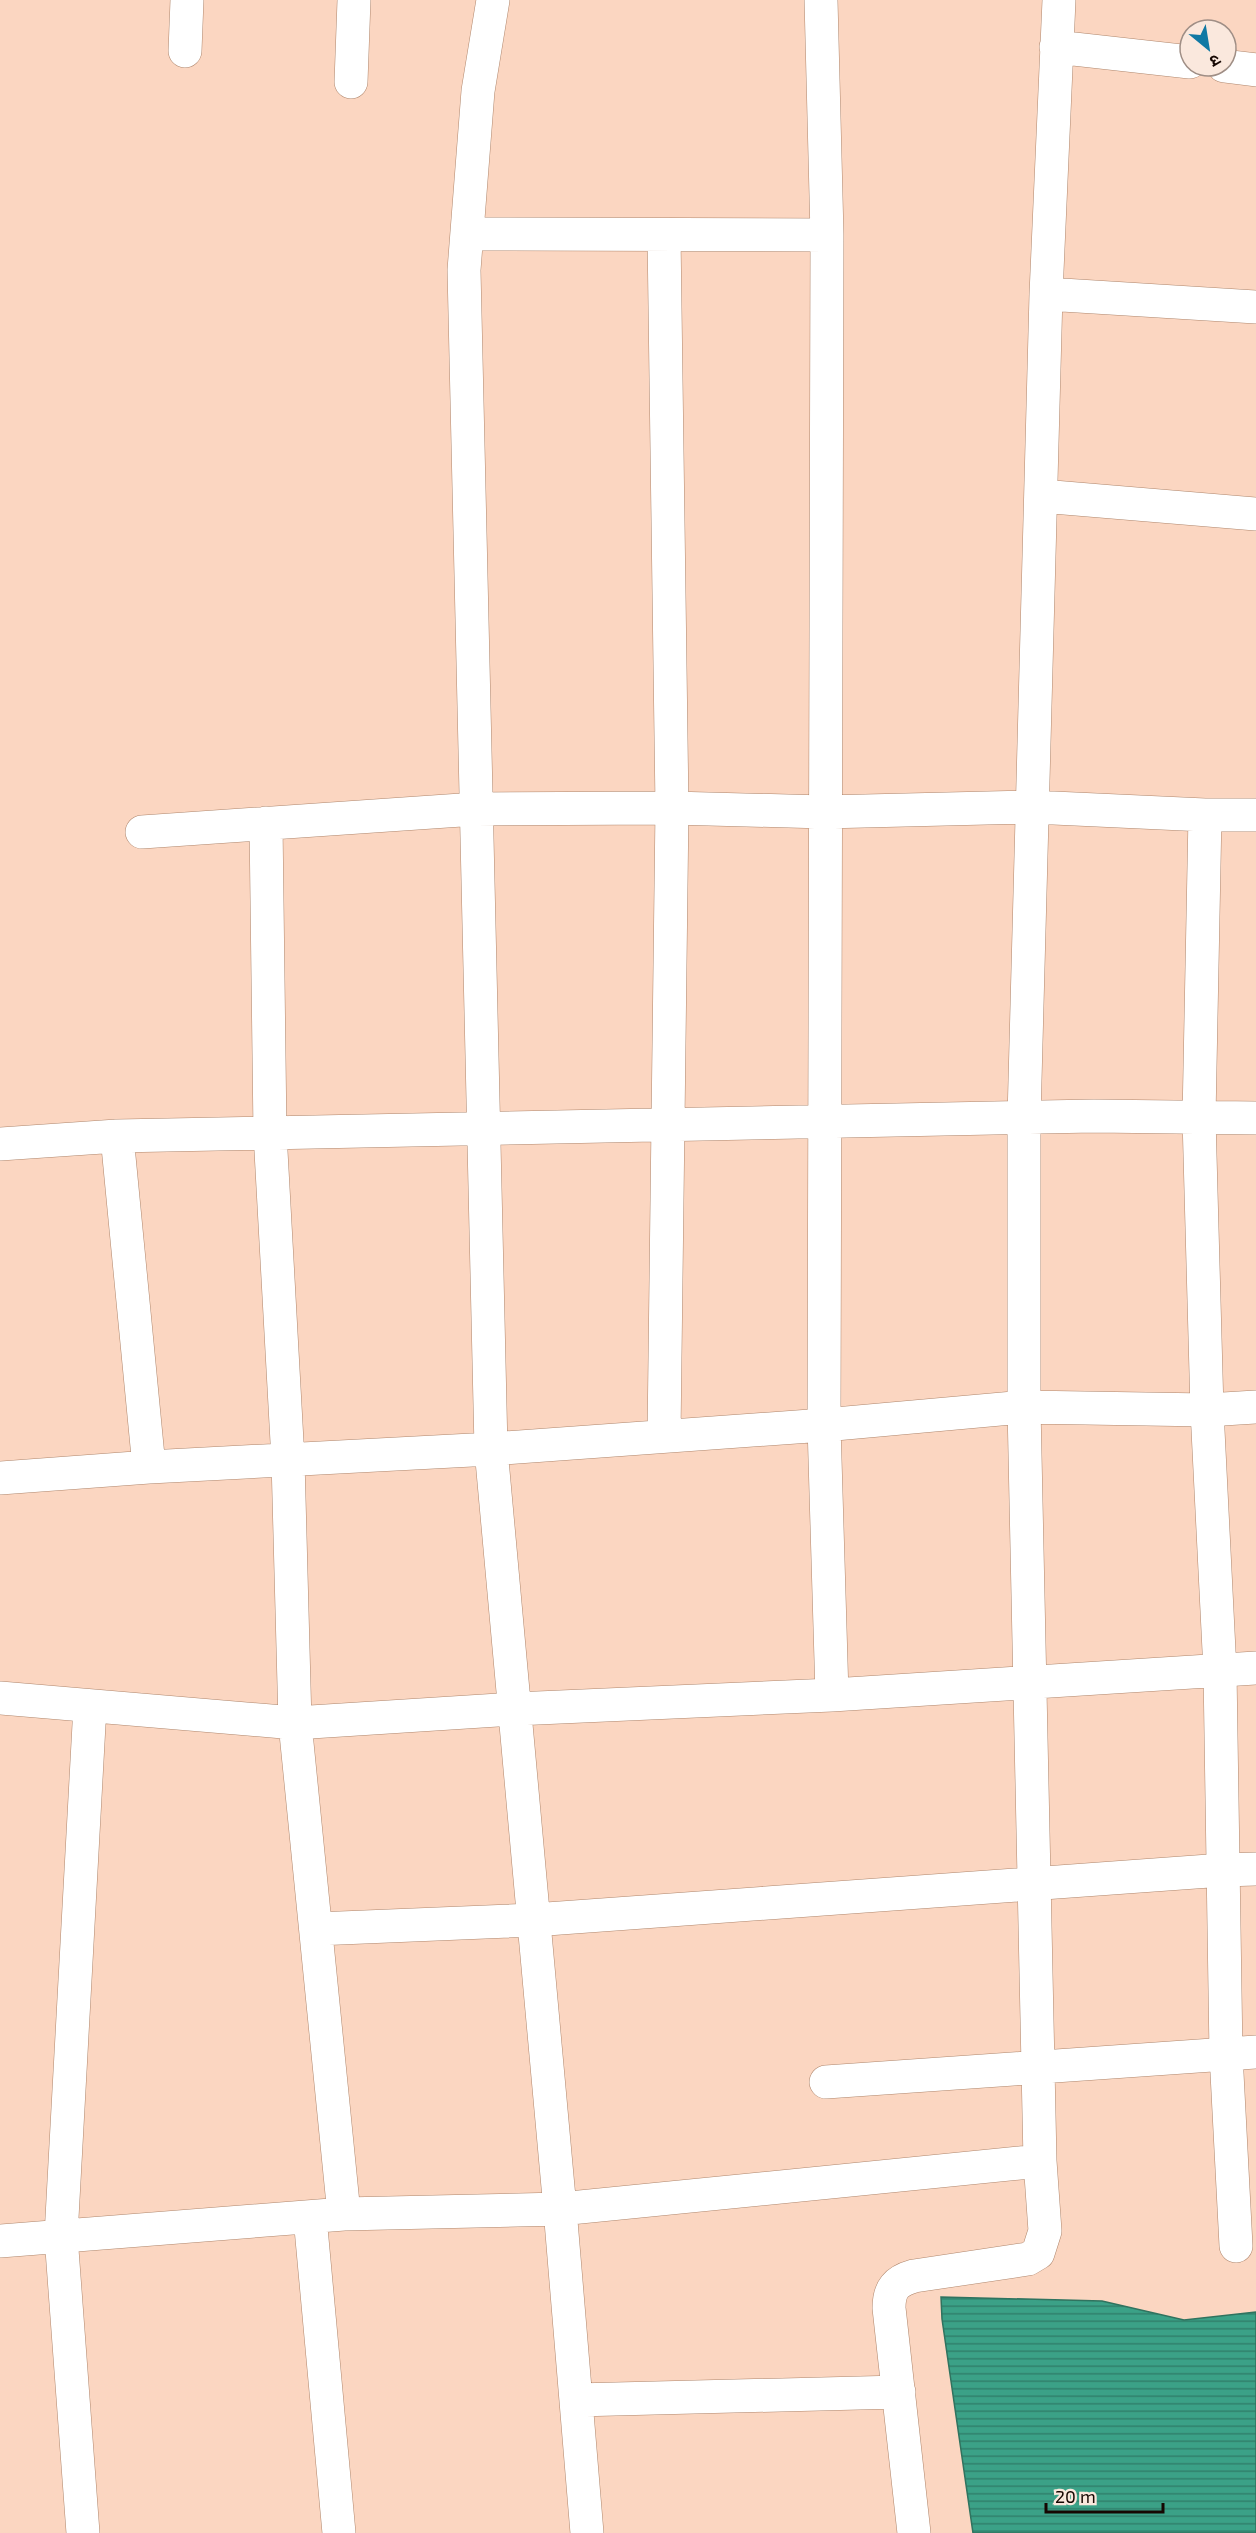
<svg xmlns="http://www.w3.org/2000/svg" width="1256" height="2533" font-family="'Exo 2','Noto Sans Devanagari',sans-serif">
  <style>
    .water { fill: url(#water-rules); stroke: #30735f; stroke-width: 1.5 }
    .lines { fill: none; stroke-linecap: round; stroke-linejoin: round }
    .minor-casing { stroke: #af866c; stroke-width: 34 }
    .minor { stroke: #fff; stroke-width: 33 }
  </style>
  <defs>
    <pattern id="water-rules" width="6" height="5" patternUnits="userSpaceOnUse" patternTransform="scale(1.5)"><rect width="6" height="5" fill="#3ba187"/><path d="M0 2.5h6" fill="none" stroke="#31816c"/></pattern>
  </defs>
  <rect width="100%" height="100%" fill="#fbd6c1"/>
  <path class="water" d="M941,2297L1102,2301L1184,2320L1256,2312V2533H973L942,2319Z"/>
  <g class="lines">
    <defs>
      <path id="minor" d="M493,0L478,91L464,270L491,1449L560,2209L587,2533
        M821,0L827,235L824,1425L832,1695
        M1056,47L1190,62
        M185,51L187,0
        M1224,66L1256,70
        M351,82L354,0
        M467,234L827,235
        M664,235L672,808L664,1436
        M1046,294L1256,307
        M1041,496L1256,514
        M1205,815L1199,1118L1207,1410L1220,1671L1226,2054L1236,2246
        M266,823L270,1133L288,1460L295,1723L344,2214
        M142,832L476,809L672,808L824,812L1032,807L1205,815H1256
        M117,1136L149,1467
        M0,1144L117,1136L1094,1116L1256,1118
        M0,1478L149,1467L491,1449L824,1425L1024,1407L1207,1410L1256,1407
        M0,1698L295,1723L515,1709L832,1695L1256,1668
        M316,1929L533,1920L1223,1870L1256,1869
        M826,2082L1256,2052
        M310,2217L339,2533
        M0,2241L344,2214L560,2209L1040,2161
        M576,2400L899,2392
        M83,2533L61,2236L90,1706
        M914,2533L889,2308C889,2289 896,2281 914,2276L1028,2259L1038,2253L1045,2231L1040,2161L1024,1407V1118L1046,294L1059,0"/>
    </defs>
    <use href="#minor" class="minor-casing"/>
    <use href="#minor" class="minor"/>
  </g>
  <g transform="translate(1208 48) rotate(150)"><circle r="28" fill="#fae8dd" stroke="#9f8e85" stroke-width="1.5"/>
  <path d="M0-4.5L10 22L0 15L-10 22Z" fill="#1079a4"/>
  <text y="-9" font-size="16" font-weight="bold" text-anchor="middle" fill="#160702">उ</text>
  </g>
  <path d="M1046 2503v9h117v-9" fill="none" stroke="#160702" stroke-width="3"/>
  <text x="1055" y="2503" font-size="18" fill="#160702" stroke="#fae8dd" stroke-width="4.5" paint-order="stroke">20 m</text>
</svg>
